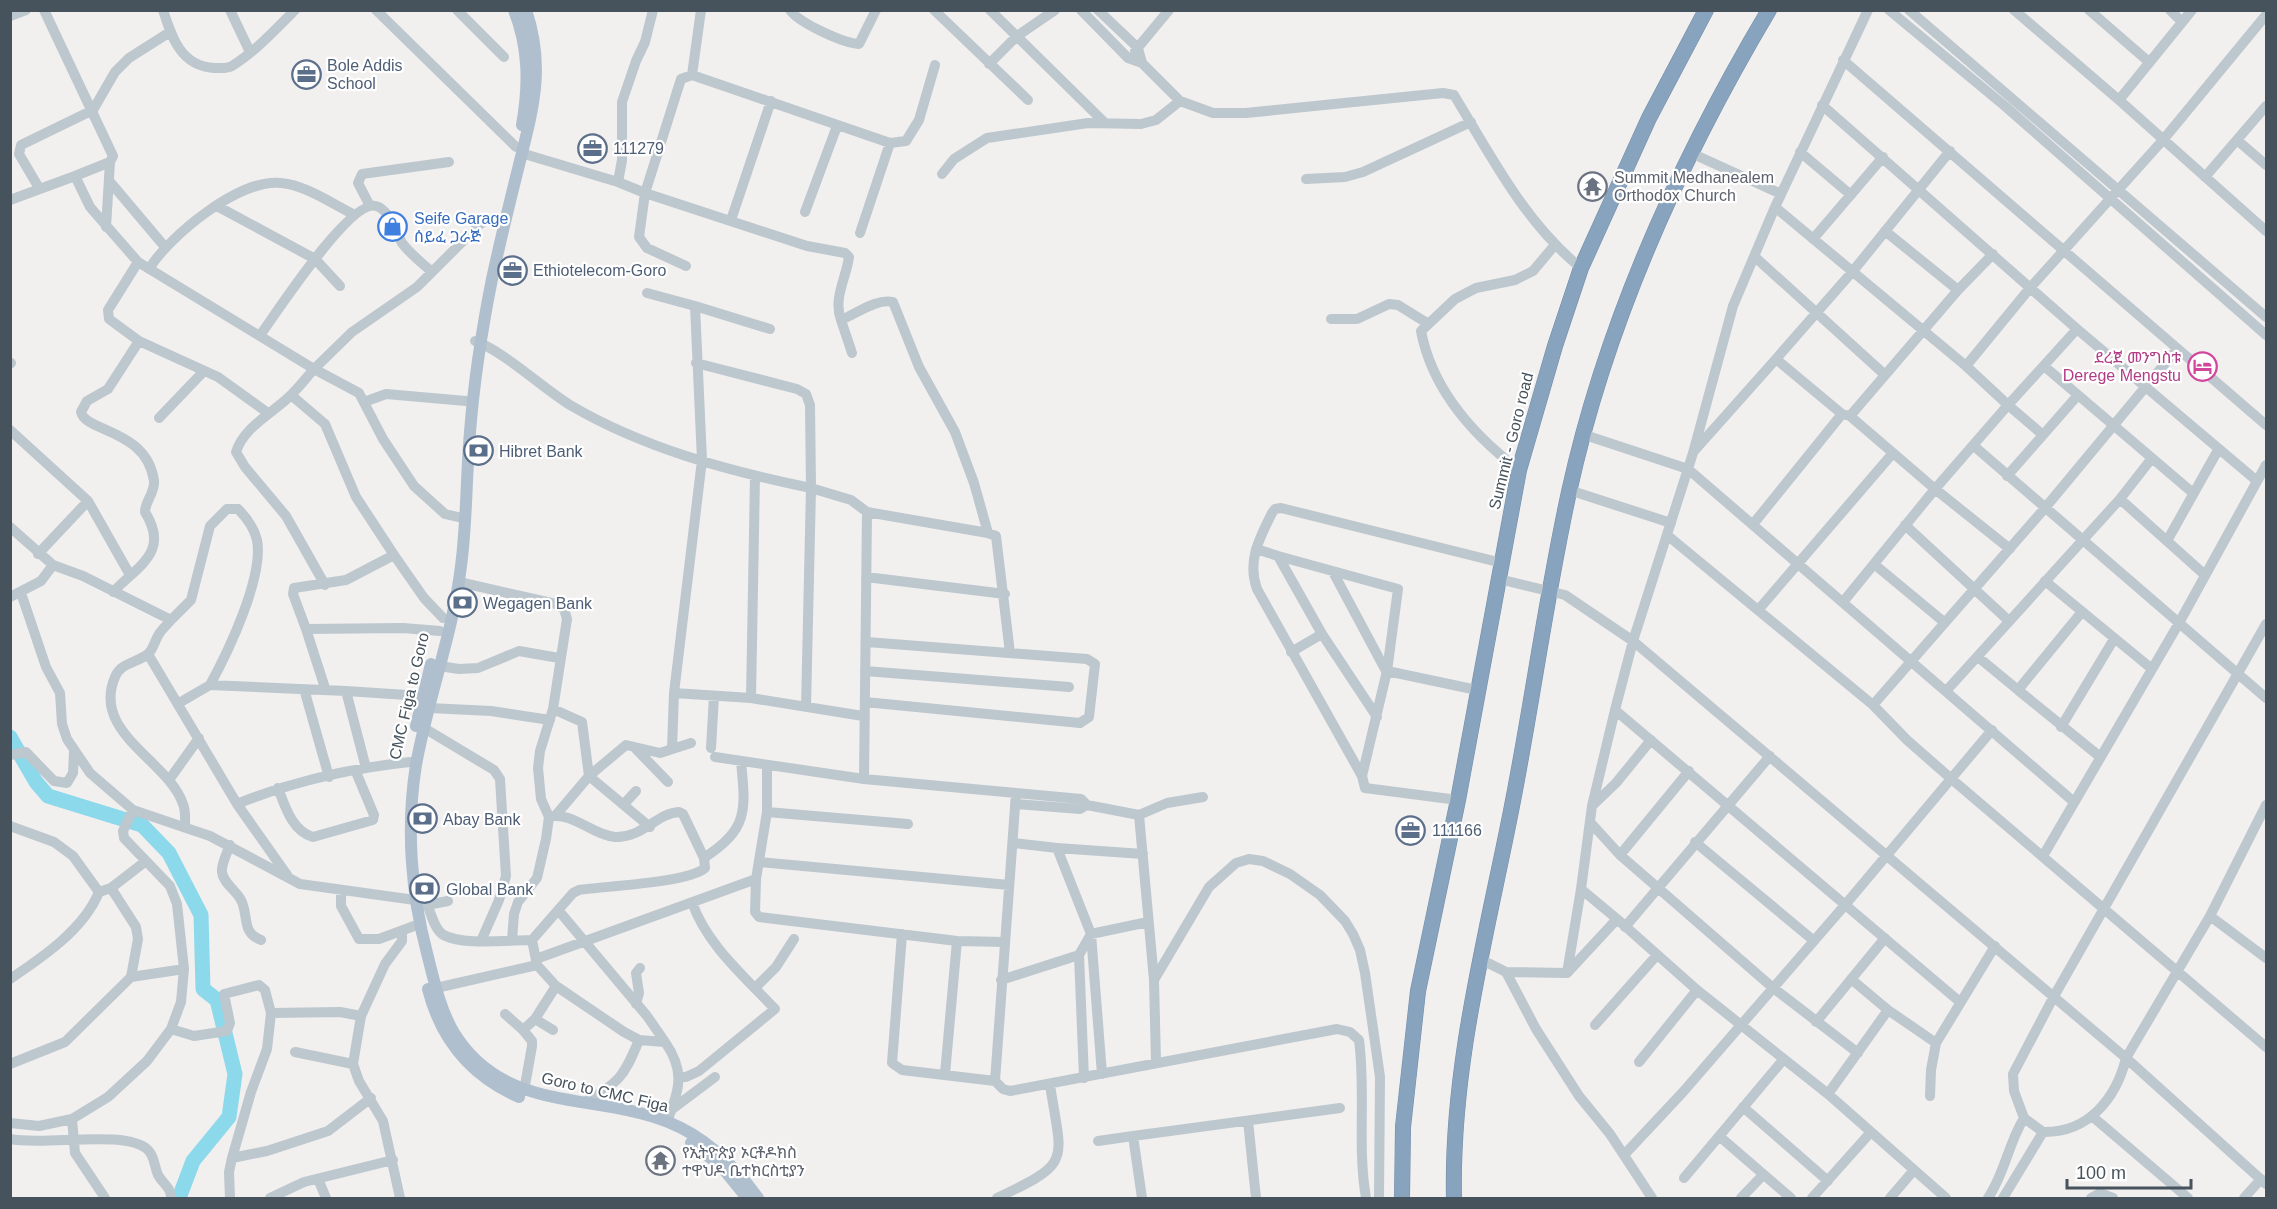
<svg xmlns="http://www.w3.org/2000/svg" width="2277" height="1209" font-family="Helvetica,'Noto Sans Ethiopic',sans-serif">
  <style>
    .lines { fill: none; stroke-linecap: round; stroke-linejoin: round }
    .river { stroke: #8cd9eb; stroke-width: 15 }
    .highway-casing { stroke: #738ea9; stroke-width: 16 }
    .minor { stroke: #bdc7ce; stroke-width: 10 }
    .major { stroke: #afbfce; stroke-width: 12 }
    .highway { stroke: #88a3bd; stroke-width: 15 }
    .labels { text-anchor: middle; dominant-baseline: central; stroke-width: 4.5; stroke-linejoin: round; paint-order: stroke }
    .service-label { font-size: 16px; fill: #4e5e75; stroke: #fff; text-anchor: start }
    .worship-label { font-size: 16px; fill: #5b616d; stroke: #fff; text-anchor: start }
    .shop-label { font-size: 16px; fill: #366cbe; stroke: #fff; text-anchor: start }
    .hotel-label { font-size: 16px; fill: #b23c85; stroke: #fff; text-anchor: end }
    .street-label { font-size: 16px; fill: #47535c; stroke: #fff }
  </style>
  <rect width="100%" height="100%" fill="#f2efef"/>
  <g class="lines">
    <path class="river" d="M10,737L36,782L48,796L142,825L169,853L201,915L203,989L217,1000L235,1074L229,1117L193,1161L179,1198"/>
    <defs>
      <path id="highway" d="M1402,1198L1403,1127L1418,991L1458,800L1519,470L1555,346L1581,268L1649,118L1706,10
        M1454,1198C1451,1067 1486,938 1511,811C1532,705 1546,597 1569,492C1606,323 1681,158 1769,10"/>
    </defs>
    <use href="#highway" class="highway-casing"/>
    <path class="minor" d="M44,10L113,156L110,162L75,176L90,207L138,262L314,369C307,377 300,386 292,394C275,412 244,426 236,452L245,467L286,516L325,585
      M163,10C172,38 181,66 214,68C220,68 227,69 232,66C255,52 276,29 295,10
      M230,10L250,52
      M376,10L516,147
      M457,10L504,57
      M790,10C799,23 843,43 859,44L876,10
      M934,10L1028,100
      M990,10L1104,122
      M1081,10L1128,58L1142,63L1180,101L1213,113H1246L1443,93L1454,95C1491,156 1525,223 1581,268
      M1098,10L1138,48L1142,63
      M1889,10L2006,107L2266,335
      M1909,10L2266,317
      M2014,10L2119,100
      M2089,10L2149,62
      M2170,10L2182,22
      M2192,10L2119,100L2266,231
      M10,16L26,10
      M1135,51L1169,10
      M1843,60L2266,425
      M989,64L1017,36L1055,10
      M692,75L701,10
      M1822,105L2077,329L2257,481
      M2237,140L2266,165
      M890,143L906,141L919,120L935,65
      M1950,151L1853,271L1776,359L1842,414L1850,416L1958,290L1993,254
      M1800,152L1851,195
      M521,153L618,182L645,193L639,237L647,248L686,266
      M1691,153L1781,194
      M942,174L954,159L987,138L1088,123L1141,124L1156,120L1180,101
      M2205,177L2266,106
      M1306,179L1345,177L1363,172L1471,122
      M618,182L622,160V102L636,61L645,42L653,10
      M111,183L165,247
      M39,188L19,154L21,145L93,110L115,72L129,58L170,32
      M10,200L75,176
      M217,206L315,259L340,286
      M370,206L358,183L362,174L449,162
      M1775,207L1966,366L2008,405L1935,489L1850,416
      M805,212L837,126
      M731,220L771,101
      M106,227L110,162
      M1885,231L1958,290
      M860,233L890,143L692,75L681,79L645,193L807,246L845,253L849,257C846,279 833,298 841,320C856,314 877,298 893,302L919,367L955,432L974,483L988,533
      M1813,239L1883,157
      M1755,257L1884,374
      M138,262L108,310L109,319L139,341L218,377L268,413
      M149,269C169,236 240,178 281,183C305,185 331,203 353,214
      M647,293L695,306L702,460L674,693L672,749
      M695,306L770,329
      M1331,319H1357L1389,304L1398,305L1427,323
      M841,320L852,353
      M2077,329L2008,405L2043,435L2078,395L2193,493
      M261,334C277,312 350,199 376,206C389,209 396,232 402,243C410,254 422,263 432,272
      M475,341C505,352 541,387 570,405C643,448 728,471 811,488L806,707
      M696,363L797,389L806,394L810,405L811,488L851,500L867,512L988,533L996,536L1010,653
      M10,364L11,363
      M1966,366L2030,288L2163,140L2266,15
      M2044,366L2078,395
      M291,395L325,424L356,497L394,555L346,580L294,588L293,594L306,629
      M364,402L386,394L466,401
      M159,418L204,371
      M10,430L88,501L38,554
      M1585,435L1688,469L2074,802
      M1974,446L2266,698
      M1695,450L1776,359
      M1519,470C1473,435 1432,389 1421,331L1455,299L1476,288L1515,280L1533,271L1554,246
      M2007,476L2043,435
      M1569,490L1671,523
      M2120,499L2152,458
      M88,501L130,575
      M867,512L864,779L1016,793L995,1081L1003,1089L1010,1091L1337,1029L1350,1032L1359,1040C1366,1093 1357,1146 1366,1198
      M458,517L445,514L414,486L383,439L359,393L314,369L352,332L417,287L480,224L486,220L498,219
      M1754,523L1842,414
      M1905,525L2009,621
      M10,527L53,565L83,576L171,620C167,625 162,629 159,634C155,640 153,650 148,654C137,663 121,662 115,677C91,733 168,760 183,804C186,811 185,819 185,827
      M1667,535L1873,705L1907,740L1948,776L2266,1047
      M2167,541L2218,450
      M1256,549L1278,556L1322,634L1291,652
      M394,555L424,598L443,618
      M1278,556L1398,589L1387,671
      M1874,564L1944,622
      M1333,572L1386,671
      M866,577L1005,594
      M1499,579L1565,595L1633,641L2126,1058L2266,1184
      M2045,581L2152,669
      M459,582L556,604L564,609L567,619L553,709L540,751L538,768L541,799L549,817L546,839L537,878L518,902L514,914L512,940
      M113,592C139,565 170,552 145,512C145,501 155,493 154,481C147,429 85,432 81,412L87,401L108,389L139,341
      M21,593L46,667L60,693L62,724L67,739L90,773L133,810L210,836L300,884L415,900
      M10,597L41,581L53,565
      M1843,602L1935,489L2010,549
      M1759,609L1893,453
      M2081,613L2018,690L2099,756
      M171,620L191,600L210,526L227,509H238C246,517 254,528 257,540C264,577 228,652 210,685
      M1322,634L1377,717
      M148,654L237,804C291,782 352,768 410,762
      M1978,657L2018,690
      M439,666L459,669L478,668L519,651L559,658
      M865,671L1069,687
      M325,688L306,629L403,628L440,631
      M304,689L329,777
      M1947,690L2120,499L2205,575
      M674,693L751,698L863,716
      M751,698L755,476
      M865,702L1080,723L1089,717L1095,664L1087,659L867,642
      M179,703L210,685L346,691
      M1873,705L2045,508L2177,349
      M429,708L491,711L550,720
      M553,709L582,722L589,776L650,827
      M1615,710L1960,1002
      M2061,727L2114,639
      M424,728L494,770L500,779L506,876L499,900L481,941
      M711,748L714,696
      M636,749L668,782
      M10,755L26,752L54,781L67,783L73,773L74,751
      M715,757L864,779
      M366,768L346,691L422,696
      M1362,776L1387,671L1477,690
      M169,780L199,738
      M278,788C285,806 292,831 313,837L373,820L374,815L356,772
      M1016,793L1081,799L1087,805L1139,815L1154,980L1156,1062
      M1458,800L1365,788L1362,776L1257,589C1247,561 1259,539 1272,513L1275,509L1281,508L1502,563
      M237,804L287,875
      M624,804L636,791
      M1015,804L1080,809L1087,805
      M1592,806L1616,783L1651,740
      M767,812L908,824
      M556,815L589,776L626,745L660,753L691,743
      M1139,815L1167,803L1203,797
      M1590,822L1620,855L1772,987L1858,1053
      M10,826L54,842L73,856L99,892
      M1695,842L1813,940
      M1014,843L1057,848L1091,934L1102,1074
      M230,845C227,853 221,864 222,872C223,883 236,890 241,900C249,915 241,933 261,940
      M1057,848L1143,854
      M1620,855L1689,771
      M2043,856L2179,623L2266,465
      M704,858C748,829 746,811 741,762
      M760,862L1009,885
      M756,879L767,812V767
      M111,888L136,927L138,939L131,977
      M341,891V906L359,939H379L414,926
      M427,904C431,913 434,928 442,934C460,946 510,940 532,940L573,893L579,890C605,886 688,883 705,868L704,858L683,814L679,812C657,813 643,838 615,837C592,835 572,811 549,817
      M422,906L448,901
      M559,911L647,1016L665,1042
      M2210,916L2266,958
      M1617,919L1697,990L1828,1094L1946,1198
      M1625,927L1770,756
      M902,934L892,1063L902,1070L995,1081
      M532,940L537,965L556,986L624,1032L639,1040L665,1042C686,1072 679,1089 667,1122
      M1079,955L1084,1078
      M536,959L756,879L755,912L759,917L957,941
      M1480,959L1506,972L1567,973L1617,919L1581,889L1592,806L1615,710L1633,641L1693,453L1733,306L1775,207L1868,10
      M1506,972L1536,1029L1579,1096L1610,1134L1652,1198
      M1567,973L1581,889
      M10,979C43,957 84,929 99,892L111,888L146,861
      M1851,979L1888,1010L1936,1043
      M1001,980L1079,955L1091,934L1148,922
      M1154,980L1209,887L1236,863L1249,859L1263,861L1290,874L1320,895L1345,921L1353,934L1360,950L1365,973L1380,1077L1379,1198
      M436,988L537,965
      M755,988L776,967L794,939
      M636,1004L639,993L636,973L640,968
      M271,1013L340,1012L361,1016
      M505,1014L523,1030
      M535,1019L553,1030
      M1816,1022L1885,938
      M1595,1025L1657,955
      M171,1029L194,1036L227,1031L230,1023L224,994L259,985L265,990L271,1013L267,1049L251,1092L232,1158L229,1172L230,1198
      M295,1052L353,1064
      M1639,1062L1697,990
      M10,1064L65,1042L131,977L184,969
      M945,1074L957,941L1005,942
      M680,1077H686L699,1071L775,1009C745,977 706,944 692,902
      M524,1091L532,1046V1041L523,1030L535,1019L556,986
      M1828,1094L1888,1010
      M1930,1096L1931,1070L1936,1043L1995,946
      M583,1103C619,1082 623,1079 639,1040
      M1743,1107L1828,1181
      M671,1110L715,1077
      M2093,1117L2188,1198
      M2024,1118L2043,1132
      M72,1119L75,1153L105,1198
      M1248,1121L1256,1198
      M10,1123L39,1126L72,1119L108,1097L147,1061L171,1029L181,1002L184,969L177,904L170,886L124,838L123,831L133,810
      M1133,1136L1340,1108
      M1719,1136L1791,1198
      M10,1139C45,1146 126,1129 148,1150C155,1157 154,1166 158,1175C163,1184 171,1187 171,1198
      M1098,1141L1133,1136L1142,1198
      M1624,1155L1683,1092L1845,905L1992,730
      M232,1158L267,1151L328,1131L371,1098
      M1684,1178L1783,1060
      M318,1179L326,1198
      M270,1198L304,1182L393,1160
      M400,1198L383,1121L359,1081L353,1064L361,1016L385,964L402,941V931
      M997,1198C1073,1162 1062,1163 1050,1085
      M1741,1198L1763,1175
      M1812,1198L1871,1132
      M1890,1198L1914,1170
      M1988,1198C2005,1173 2008,1144 2024,1118L2014,1091L2013,1074L2053,998L2266,624
      M2003,1198L2043,1132C2088,1133 2116,1099 2126,1058L2210,916L2266,805
      M2091,1198L2100,1193L2113,1198
      M2244,1198L2261,1179"/>
    <path class="major" d="M514,10C529,48 529,85 522,125
      M526,10C546,69 532,112 518,169C509,205 500,242 492,279C482,329 474,381 470,432C466,476 467,521 461,566C453,633 428,698 416,765C406,827 411,893 427,953C434,981 440,1009 454,1033C504,1114 593,1092 668,1122C706,1137 735,1166 758,1198
      M416,726L431,664
      M428,989C441,1040 471,1076 519,1097
      M691,1143L721,1166L747,1198"/>
    <use href="#highway" class="highway"/>
  </g>
  <defs>
    <symbol id="office-ring" viewBox="-11 -11 22 22"><circle r="9.5" fill="#fff" stroke="#5c6f8a" stroke-width="1.5"/><path d="M-6-3h4V-5.5h4V-3h4V5H-6ZM-1-4.5V-3h2v-1.5ZM-6 0V1H6V0Z" fill="#5c6f8a"/></symbol>
    <symbol id="temple-ring" viewBox="-11 -11 22 22"><circle r="9.5" fill="#fff" stroke="#6b7280" stroke-width="1.5"/><path d="M0-6L5-2H3V0L6.5 2.5H4V6H1.5V3h-3V6H-4V2.5H-6.5L-3 0V-2H-5Z" fill="#6b7280"/></symbol>
    <symbol id="shop-ring" viewBox="-11 -11 22 22"><circle r="9.5" fill="#fff" stroke="#3f7fe0" stroke-width="1.5"/><path d="M-5-2.5h2.3a2.7 3.5 0 0 1 5.4 0H5L5.5 6h-11ZM-1.5-2.5h3a1.5 2.3 0 0 0-3 0Z" fill="#3f7fe0"/></symbol>
    <symbol id="hotel-ring" viewBox="-11 -11 22 22"><circle r="9.5" fill="#fff" stroke="#d1479c" stroke-width="1.5"/><path d="M-6-4.5h1.5V1H6V5H4.5V3h-9V5H-6ZM-4 0a1.8 1.8 0 1 1 3.6 0ZM.5 0V-2.5h3Q6-2.5 6 0Z" fill="#d1479c"/></symbol>
    <symbol id="bank-ring" viewBox="-11 -11 22 22"><circle r="9.5" fill="#fff" stroke="#5c6f8a" stroke-width="1.5"/><path d="M-6-4H6V4H-6ZM0-2.3a2.3 2.3 0 1 0 0 4.6a2.3 2.3 0 1 0 0-4.6Z" fill="#5c6f8a"/></symbol>
  </defs>
  <g fill-rule="evenodd">
    <use href="#office-ring" x="290" y="58" width="33" height="33"/>
    <use href="#office-ring" x="576" y="132" width="33" height="33"/>
    <use href="#temple-ring" x="1576" y="170" width="33" height="33"/>
    <use href="#shop-ring" x="376" y="210" width="33" height="33"/>
    <use href="#office-ring" x="496" y="254" width="33" height="33"/>
    <use href="#hotel-ring" x="2186" y="350" width="33" height="33"/>
    <use href="#bank-ring" x="462" y="434" width="33" height="33"/>
    <use href="#bank-ring" x="446" y="586" width="33" height="33"/>
    <use href="#bank-ring" x="406" y="802" width="33" height="33"/>
    <use href="#office-ring" x="1394" y="814" width="33" height="33"/>
    <use href="#bank-ring" x="408" y="872" width="33" height="33"/>
    <use href="#temple-ring" x="644" y="1144" width="33" height="33"/>
  </g>
  <g class="labels">
    <g class="service-label">
      <text x="327" y="65">Bole Addis<tspan x="327" dy="18">School</tspan></text>
      <text x="613" y="148">111279</text>
      <text x="533" y="270">Ethiotelecom-Goro</text>
      <text x="499" y="451">Hibret Bank</text>
      <text x="483" y="603">Wegagen Bank</text>
      <text x="443" y="819">Abay Bank</text>
      <text x="1432" y="830">111166</text>
      <text x="446" y="889">Global Bank</text>
    </g>
    <g class="worship-label">
      <text x="1614" y="177">Summit Medhanealem<tspan x="1614" dy="18">Orthodox Church</tspan></text>
      <text x="682" y="1152">የኢትዮጵያ ኦርቶዶክስ<tspan x="682" dy="18">ተዋህዶ ቤተክርስቲያን</tspan></text>
    </g>
    <g class="shop-label">
      <text x="414" y="218">Seife Garage<tspan x="414" dy="18">ሰይፈ ጋራጅ</tspan></text>
    </g>
    <g class="hotel-label">
      <text x="2181" y="357">ደረጀ መንግስቱ<tspan x="2181" dy="18">Derege Mengstu</tspan></text>
    </g>
    <g class="street-label">
      <text transform="translate(1511 441) rotate(-76)">Summit - Goro road</text>
      <text transform="translate(409 696) rotate(-77)">CMC Figa to Goro</text>
      <text transform="translate(605 1092) rotate(13)">Goro to CMC Figa</text>
    </g>
  </g>
  <rect width="2277" height="1209" fill="none" stroke="#47535c" stroke-width="24"/>
  <path d="M2067 1179v9h124v-9" fill="none" stroke="#47535c" stroke-width="3"/>
  <text x="2076" y="1179" font-size="18" fill="#47535c" stroke="#ffffff" stroke-width="4.5" paint-order="stroke">100 m</text>
</svg>
